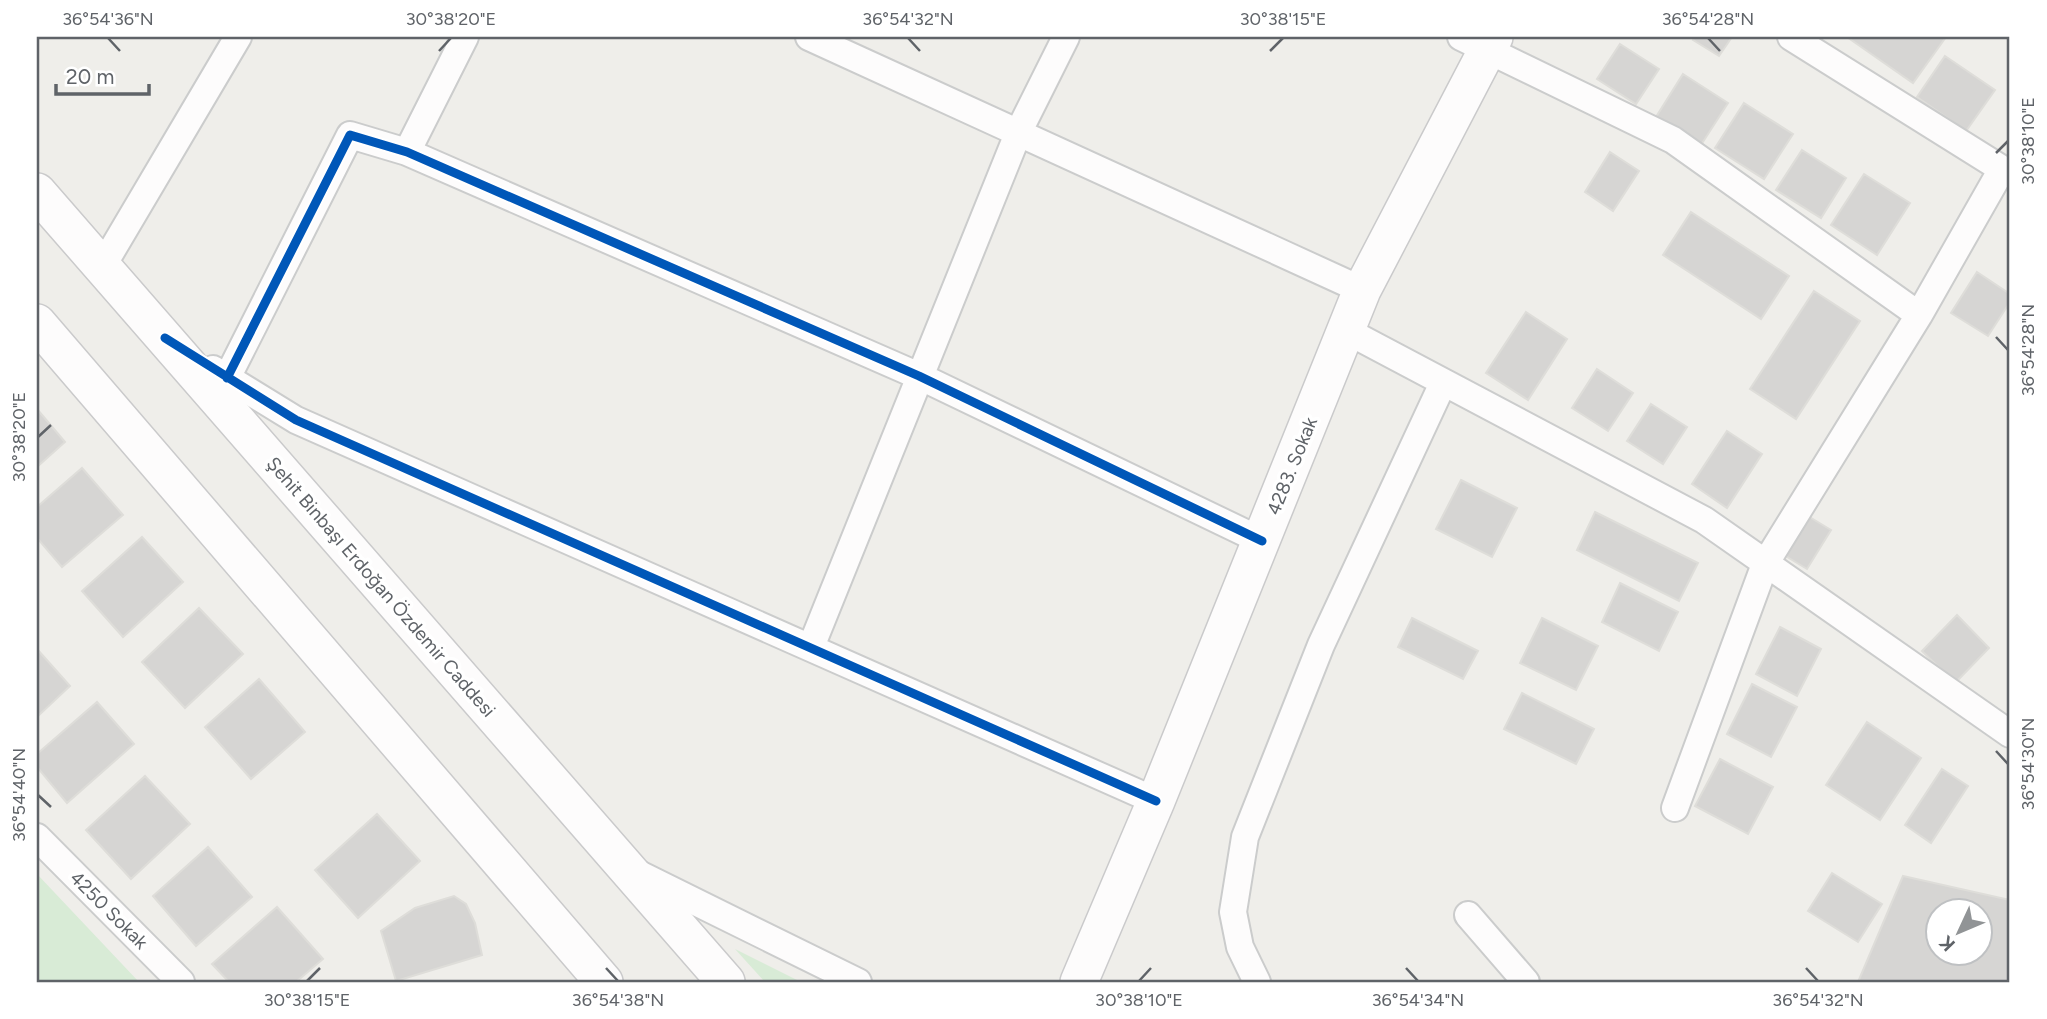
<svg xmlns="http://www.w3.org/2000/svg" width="2047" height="1019" font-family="Figtree,sans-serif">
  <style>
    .green { fill: #d8ebd6 }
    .building { fill: #d6d5d3; stroke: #deddd9; stroke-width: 2; fill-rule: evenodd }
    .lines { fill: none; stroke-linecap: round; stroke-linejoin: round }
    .street-casing { stroke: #cbcccc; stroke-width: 30 }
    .secondary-casing { stroke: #cacacb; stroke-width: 40 }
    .street { stroke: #fdfcfc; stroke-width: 26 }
    .secondary { stroke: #fdfcfc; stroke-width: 37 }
    .cycleway-casing { stroke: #fff; stroke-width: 13 }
    .cycleway { stroke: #0057b8; stroke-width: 9 }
    .ticks { fill: none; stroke: #5f6368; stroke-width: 2.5 }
    .labels { text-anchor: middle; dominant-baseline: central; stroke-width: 7; stroke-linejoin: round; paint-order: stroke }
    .street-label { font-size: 19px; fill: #5f6368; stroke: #fff }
    .neatline { fill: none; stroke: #5f6368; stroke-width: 2.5 }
    .ticks-label { font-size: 18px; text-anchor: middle; fill: #5f6368 }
  </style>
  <rect width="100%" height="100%" fill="#efeeea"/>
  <path class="green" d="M37,874L139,982H37Z
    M735,949L801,982H765Z"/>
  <path class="building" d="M1695,37H1732L1719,56L1693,40Z
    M1847,37H1946L1913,83Z
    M1620,44L1659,69L1636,104L1597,79Z
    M1945,56L1995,90L1966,131L1917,97Z
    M1683,74L1728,103L1701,145L1656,117Z
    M1744,103L1793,134L1764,179L1715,148Z
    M1802,150L1846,178L1821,218L1776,190Z
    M1610,152L1639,171L1613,211L1585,192Z
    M1864,174L1910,203L1877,255L1831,225Z
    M1691,212L1789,276L1761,319L1663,255Z
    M1977,272L2010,294V302L1988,336L1951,313Z
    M1814,291L1860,321L1796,419L1750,389Z
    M1526,312L1567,339L1528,400L1486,373Z
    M1597,369L1633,393L1608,431L1572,408Z
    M1651,404L1687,427L1663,464L1627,441Z
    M37,409L65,442L37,467Z
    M1727,431L1762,454L1727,508L1692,484Z
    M82,468L123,515L62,567L37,538V507Z
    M1461,480L1517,508L1492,557L1436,529Z
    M1595,512L1698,563L1679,601L1577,550Z
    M1803,513L1831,530L1807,569L1779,552Z
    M142,537L183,582L123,637L82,591Z
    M1620,583L1678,612L1659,651L1602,622Z
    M199,608L243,654L185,708L142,662Z
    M1957,615L1989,648L1955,683L1922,651Z
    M1412,618L1478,651L1463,679L1398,647Z
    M1542,618L1598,646L1576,690L1520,663Z
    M1780,627L1821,649L1797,696L1756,674Z
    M37,649L70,686L37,717Z
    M259,679L305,732L251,779L205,727Z
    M1752,684L1797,707L1771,757L1727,734Z
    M1522,693L1594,729L1576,764L1504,729Z
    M97,702L134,744L67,803L37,767V754Z
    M1867,722L1921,758L1880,820L1826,785Z
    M1720,759L1773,787L1748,834L1695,806Z
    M1942,769L1968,786L1931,843L1905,825Z
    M145,776L190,824L131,879L86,830Z
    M377,814L420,861L358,918L315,870Z
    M208,847L252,897L196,946L153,896Z
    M1832,873L1882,904L1858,942L1808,911Z
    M1903,876L2010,900V982H1858ZM1938,911H1980V953H1938Z
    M454,896L466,904L475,923L482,955L396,981L381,931L415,908Z
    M277,907L323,959L296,982H229L212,964Z"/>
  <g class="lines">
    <defs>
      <path id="street" d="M809,37L1362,290
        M1461,37L1673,140L1919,315
        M407,152L465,37
        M102,267L238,37
        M1347,331L1704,520L2010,734
        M213,369L296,420L1156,801
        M227,378L350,135L407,152L919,376L1262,541
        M811,647L1019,131L1066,37
        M1675,808L1765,564L1919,315L2002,169L1791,37
        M37,837L181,982
        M637,873L858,982
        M1468,915L1526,982
        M1257,982L1240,947L1233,912L1245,837L1321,645L1443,383"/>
      <path id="secondary" d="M37,192L726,982
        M37,323L604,982
        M1079,982L1156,801L1362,290L1494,37"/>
    </defs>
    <use href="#street" class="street-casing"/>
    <use href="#secondary" class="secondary-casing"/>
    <use href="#street" class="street"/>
    <use href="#secondary" class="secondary"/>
    <defs>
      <path id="cycleway" d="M165,338L296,420L1156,801
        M227,378L350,135L407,152L919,376L1262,541"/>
    </defs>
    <use href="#cycleway" class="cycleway-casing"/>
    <use href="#cycleway" class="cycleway"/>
  </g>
  <path class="ticks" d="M108,38L120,51M908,38L920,51M1708,38L1720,51M439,51L451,38M1270,51L1283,38M1996,153L2008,141M1996,337L2008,350M38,437L51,425M1996,751L2008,764M38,795L51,807M606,968L618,981M1406,968L1418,981M1806,968L1818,981M307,981L320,968M1139,981L1151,968"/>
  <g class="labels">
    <g class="street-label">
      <text transform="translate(1292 466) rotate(-68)">4283. Sokak</text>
      <text transform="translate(381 587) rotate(49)">Şehit Binbaşı Erdoğan Özdemir Caddesi</text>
      <text transform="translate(109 910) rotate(45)">4250 Sokak</text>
    </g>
  </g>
  <rect width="2047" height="1019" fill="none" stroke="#ffffff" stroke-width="77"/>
  <g transform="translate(1959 932) rotate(226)"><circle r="33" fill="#ffffff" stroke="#bfc1c3" stroke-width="2"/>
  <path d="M0-5L12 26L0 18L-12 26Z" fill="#919496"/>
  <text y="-10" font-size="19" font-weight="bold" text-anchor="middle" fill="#5f6368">K</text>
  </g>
  <path d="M56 84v10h93v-10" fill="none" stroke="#5f6368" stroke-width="3.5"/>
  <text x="66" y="84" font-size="21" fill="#5f6368" stroke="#ffffff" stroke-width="5" paint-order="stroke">20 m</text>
  <rect x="38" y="38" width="1970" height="943" class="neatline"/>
  <g class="ticks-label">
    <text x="108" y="25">36°54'36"N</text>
    <text x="451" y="25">30°38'20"E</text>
    <text x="908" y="25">36°54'32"N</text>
    <text x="1283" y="25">30°38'15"E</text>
    <text x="1708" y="25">36°54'28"N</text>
    <text transform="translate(2028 141) rotate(-90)" y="6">30°38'10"E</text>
    <text transform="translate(2028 350) rotate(-90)" y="6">36°54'28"N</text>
    <text transform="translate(19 437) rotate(-90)" y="6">30°38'20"E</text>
    <text transform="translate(2028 764) rotate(-90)" y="6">36°54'30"N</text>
    <text transform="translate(19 795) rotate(-90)" y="6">36°54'40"N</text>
    <text x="307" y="1006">30°38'15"E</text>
    <text x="618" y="1006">36°54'38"N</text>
    <text x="1139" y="1006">30°38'10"E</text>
    <text x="1418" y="1006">36°54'34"N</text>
    <text x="1818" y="1006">36°54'32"N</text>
  </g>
</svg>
